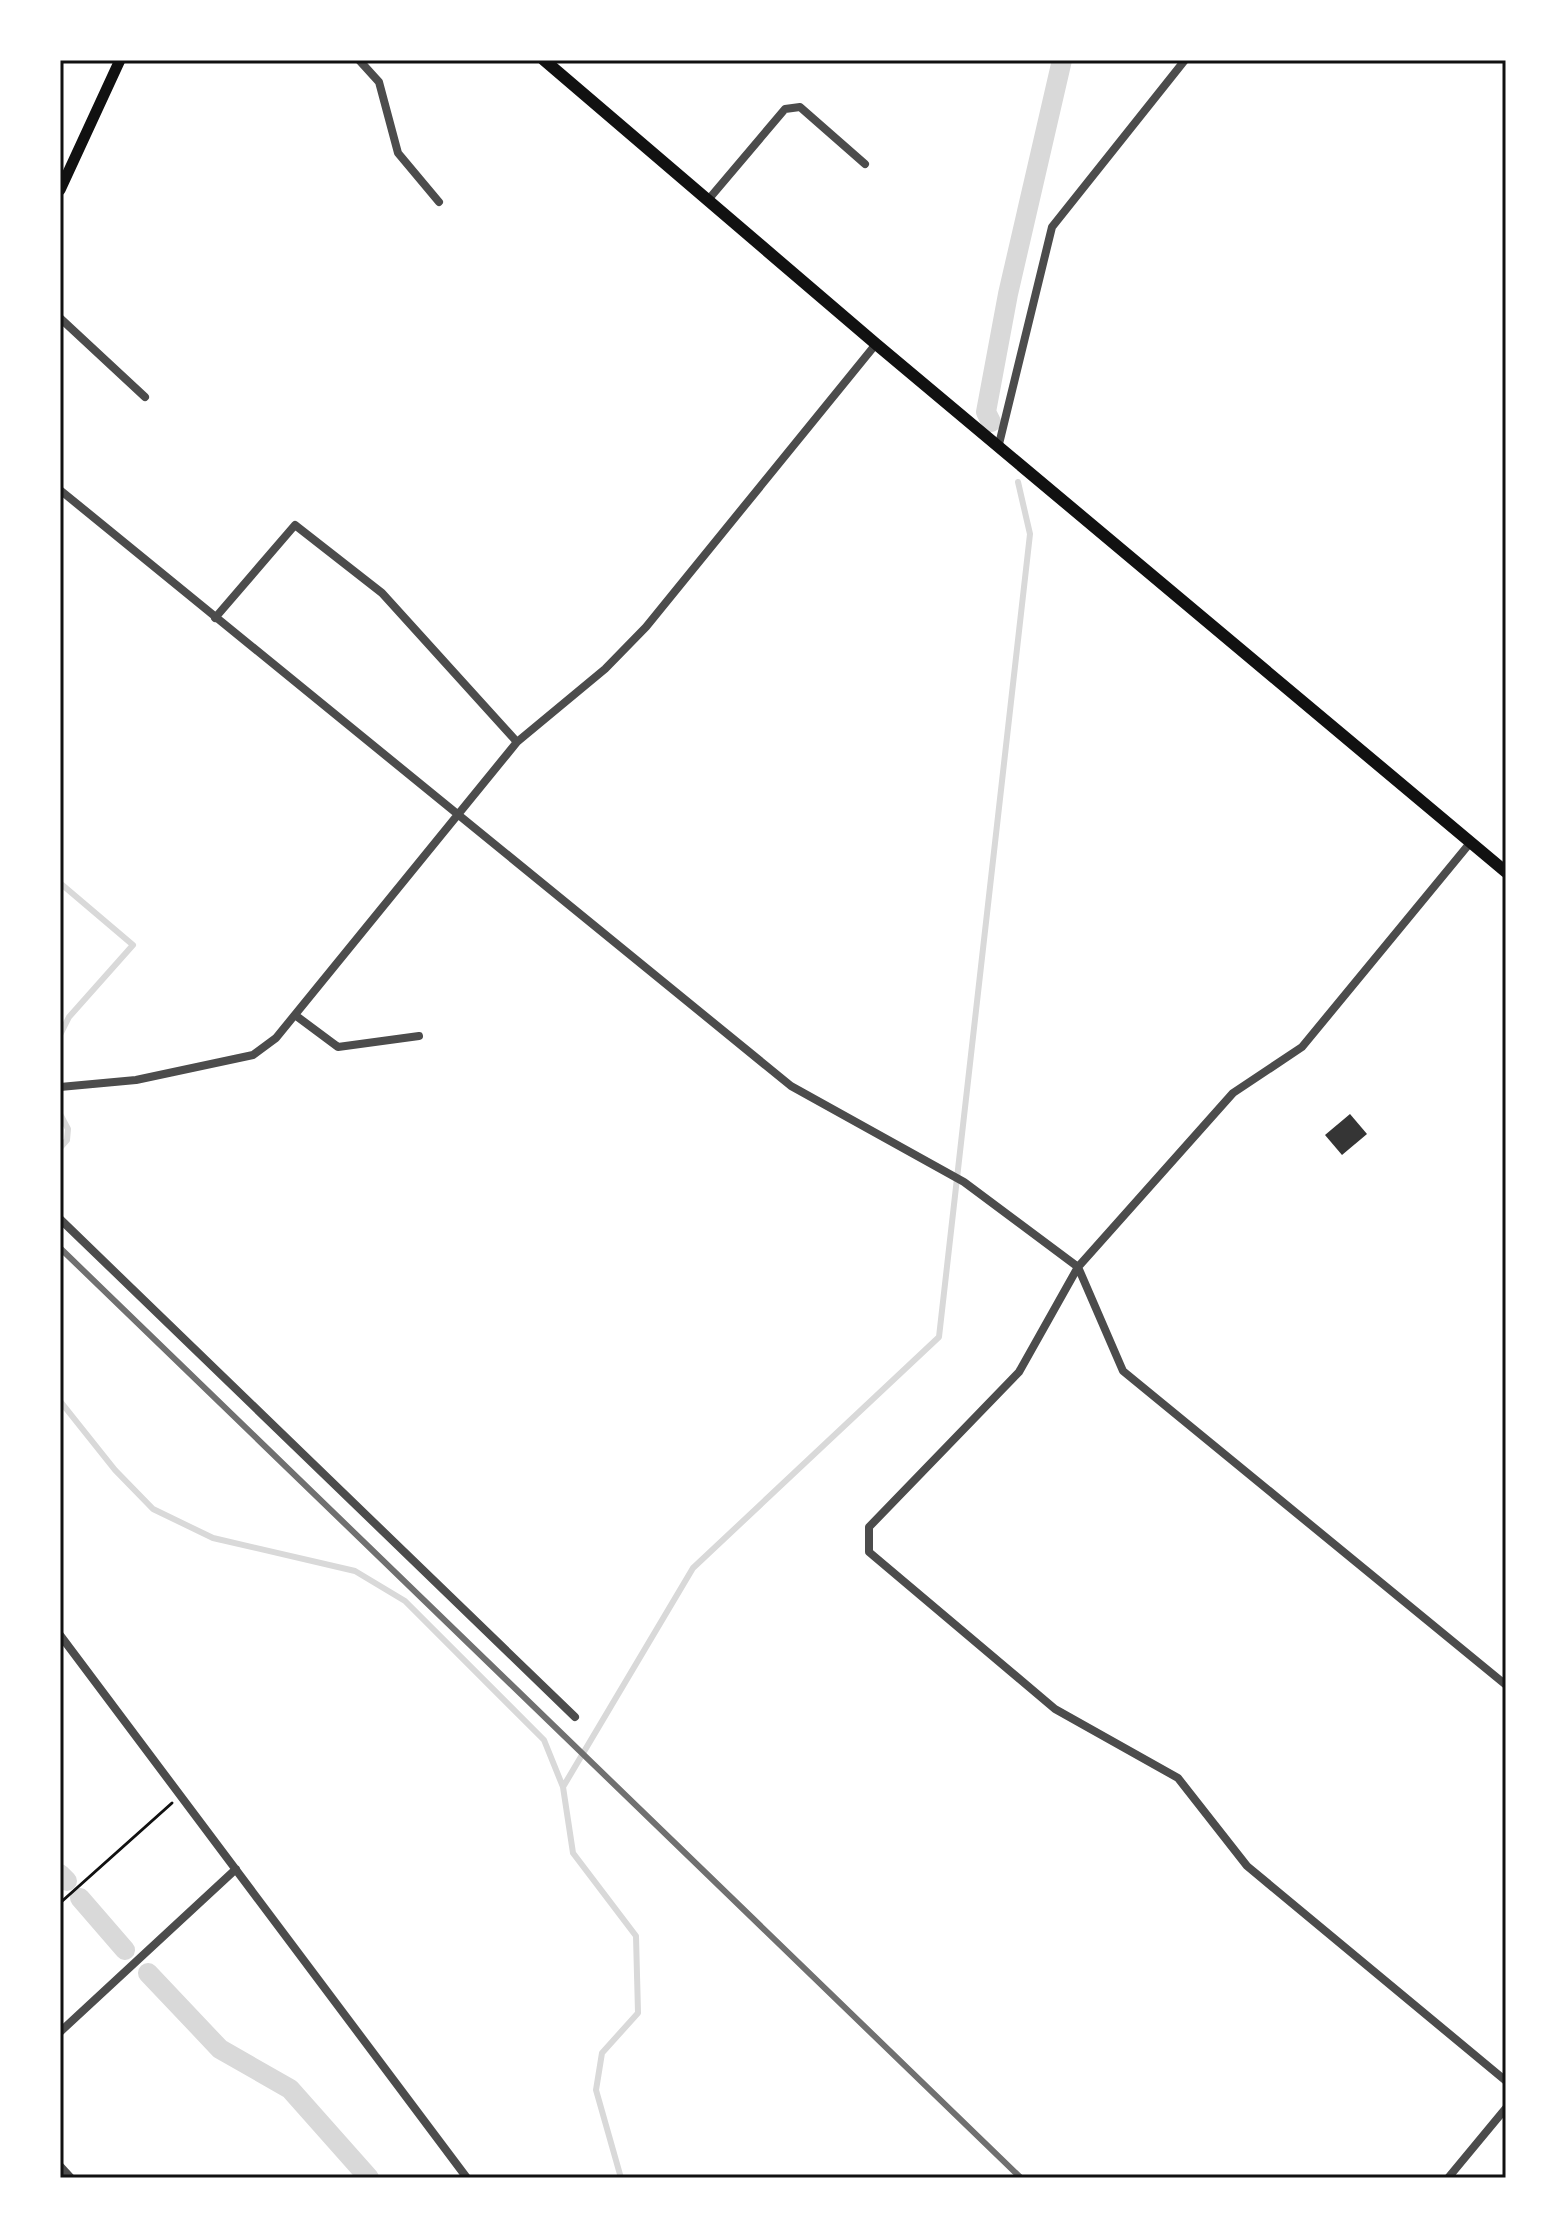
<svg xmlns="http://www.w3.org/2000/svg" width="1566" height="2238" font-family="Figtree,sans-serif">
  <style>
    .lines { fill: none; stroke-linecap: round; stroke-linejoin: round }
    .stream { stroke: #d9d9d9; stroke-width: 6 }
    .canal { stroke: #d9d9d9; stroke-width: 20 }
    .building { fill: #353535 }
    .path { stroke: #111; stroke-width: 3 }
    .minor { stroke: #4c4c4c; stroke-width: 8 }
    .secondary { stroke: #111; stroke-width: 11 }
    .primary { stroke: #111; stroke-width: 12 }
    .rail { stroke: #707070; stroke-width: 6 }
    .neatline { fill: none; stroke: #111; stroke-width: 3 }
  </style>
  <rect width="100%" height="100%" fill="#fff"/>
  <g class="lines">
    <path class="stream" d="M60,883L133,945L69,1017L60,1035
      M60,1114L68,1129L67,1140L60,1148
      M60,1401L115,1470L153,1509L213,1538L355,1571L405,1601L544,1740L563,1787
      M621,2178L596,2090L602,2053L638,2013L636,1936L573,1853L563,1787L693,1568L939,1337L1030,534L1018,482"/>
    <path class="canal" d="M991,422L986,412L1008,294L1062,60
      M60,1874L67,1881
      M80,1898L125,1950
      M148,1973L220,2049L290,2089L369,2178"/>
  </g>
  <path class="building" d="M1350,1114L1367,1134L1342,1155L1325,1135Z"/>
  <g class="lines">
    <path class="path" d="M60,1903L172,1803"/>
    <path class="minor" d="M359,60L379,82L398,153L439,202
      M708,200L785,109L800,107L865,164
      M60,318L145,397
      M999,444L1052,227L1185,60
      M60,490L791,1086L964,1182L1078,1267L1123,1371L1506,1685
      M215,618L295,525L382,593L517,742
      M1470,843L1302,1047L1233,1093L1078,1267L1019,1372L869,1527V1552L1055,1709L1178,1778L1247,1866L1506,2081
      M295,1015L338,1047L419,1036
      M60,1087L136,1080L253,1055L276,1038L517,742L605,669L646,627L876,344
      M60,1219L575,1717
      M60,1635L467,2178
      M60,2032L236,1869
      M60,2166L71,2178
      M1448,2178L1506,2108"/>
    <path class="secondary" d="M60,190L120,60"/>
    <path class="primary" d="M544,60L876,344L1506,872"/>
    <path class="rail" d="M60,1248L1021,2178"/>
  </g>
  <rect width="1566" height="2238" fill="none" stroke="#ffffff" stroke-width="124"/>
  <rect x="62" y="62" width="1442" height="2114" class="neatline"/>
</svg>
